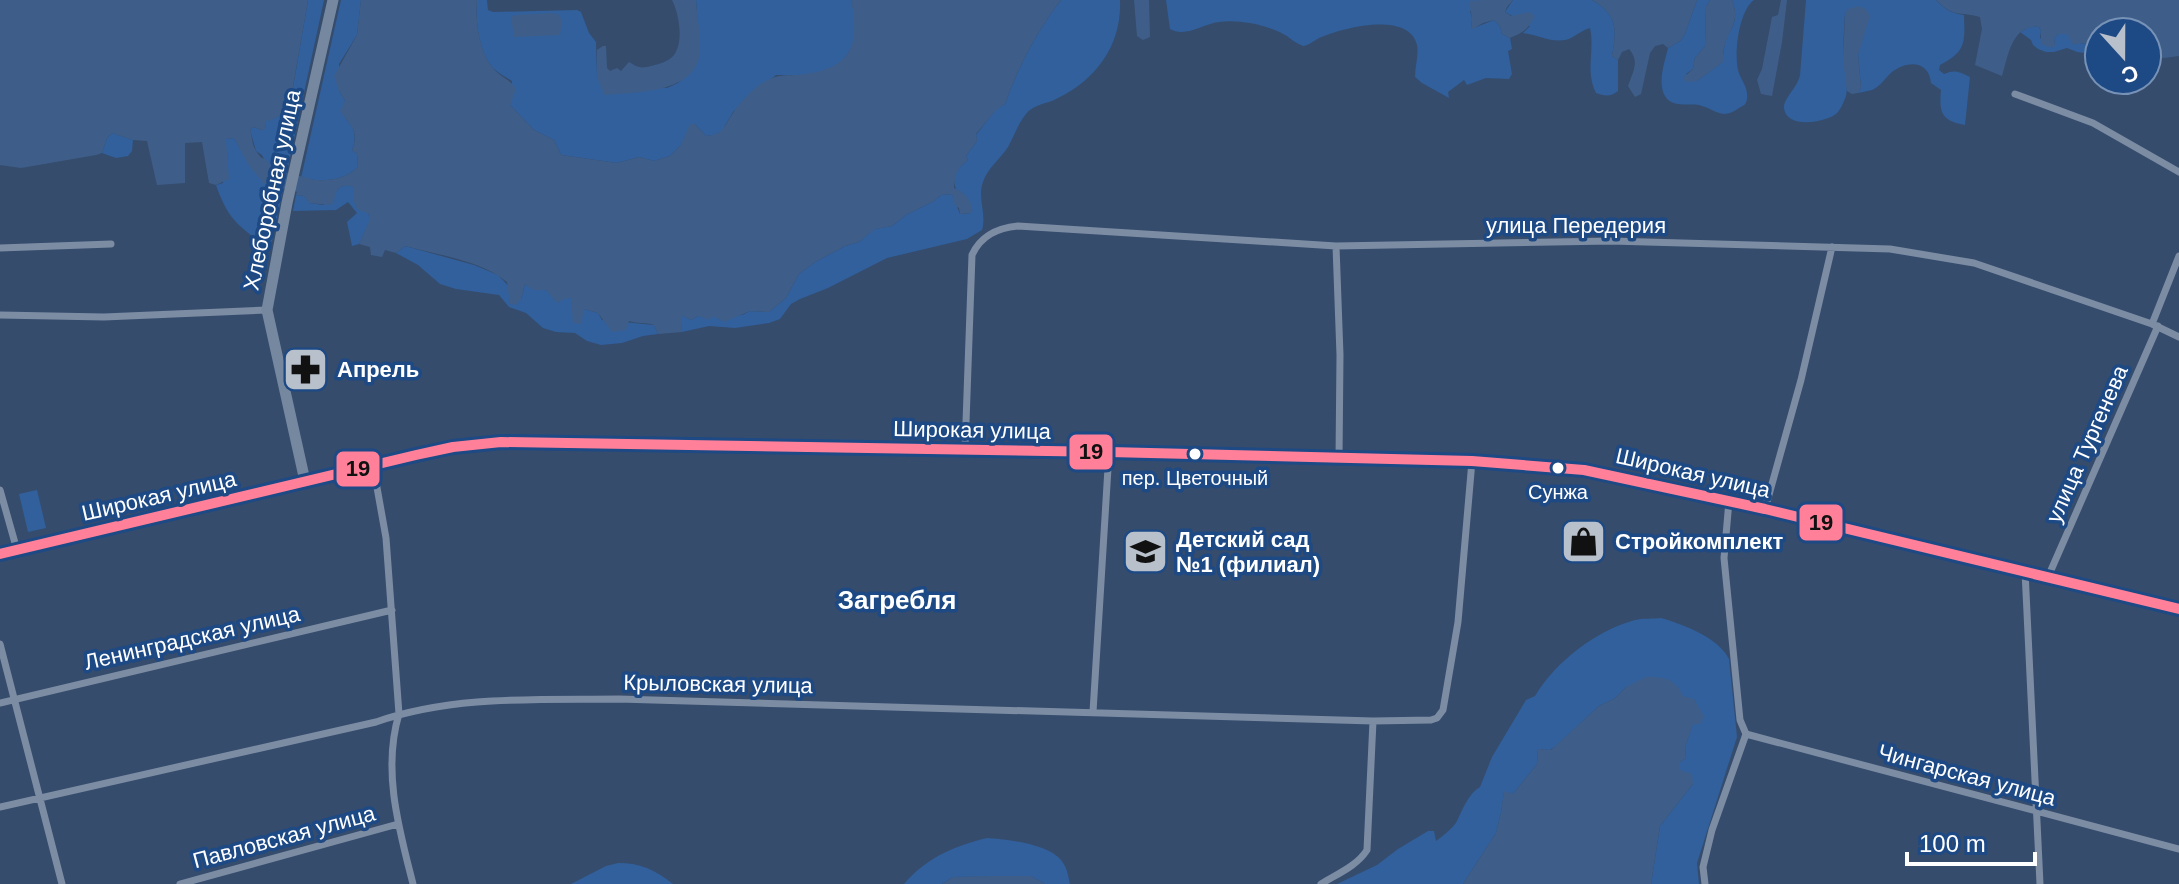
<svg xmlns="http://www.w3.org/2000/svg" width="2179" height="884" font-family="Helvetica,sans-serif">
  <style>
    .green { fill: #31609c }
    .water { fill: #3e5e89 }
    .lines { fill: none; stroke-linecap: round; stroke-linejoin: round }
    .river { stroke: #3e5e89; stroke-width: 16 }
    .street { stroke: #7c8ca3; stroke-width: 7 }
    .secondary { stroke: #76889f; stroke-width: 11 }
    .bus-1-casing { stroke: #1d4985; stroke-width: 16 }
    .bus-1 { stroke: #ff8098; stroke-width: 10 }
    .bus-dot { fill: #fff; stroke: #1d4985; stroke-width: 3 }
    .labels { text-anchor: middle; dominant-baseline: central; stroke-width: 7; stroke-linejoin: round; paint-order: stroke }
    .bus-label { font-size: 20px; fill: #fff; stroke: #1d4985 }
    .street-label { font-size: 22px; fill: #fff; stroke: #1d4985 }
    .poi-label { font-size: 22px; font-weight: bold; fill: #fff; stroke: #1d4985; text-anchor: start }
    .quarter-label { font-size: 26px; font-weight: bold; fill: #fff; stroke: #1d4985 }
    .line-badge { stroke: #1d4985; stroke-width: 3 }
    .pale-badge-label { font-size: 22px; text-anchor: middle; font-weight: bold; fill: #111 }
  </style>
  <rect width="100%" height="100%" fill="#354c6d"/>
  <path class="green" d="M308,0H324L272,241L266,244L261,242C235,224 227,216 216,185L223,183L225,139L234,138C245,157 254,174 272,187H278L262,155L256,151L250,130L253,127L262,130L266,128L264,121L290,105Z
    M341,0H361L357,35L339,64V91L345,101L346,119C355,128 357,138 352,150L357,154L358,167C343,182 320,182 301,178Z
    M477,0H487L488,10L493,12L577,10L581,12L589,33L596,42L597,76L667,88L678,83L694,68L700,51L696,0H851C853,8 855,17 856,25C857,44 845,64 827,71C813,77 792,75 776,75L733,112L722,131L715,135L706,136L695,124L681,145L670,156L654,161L639,157L617,163L561,155L554,140L534,130L510,105L512,81C507,78 500,74 495,70C479,55 475,21 477,0Z
    M1061,0H1120C1122,44 1097,79 1058,98C1048,104 1033,104 1026,114C1018,124 1014,136 1008,147C1001,158 987,169 983,182C977,198 987,214 982,230L967,239L887,258L828,288L800,299L791,304L780,319L769,323L735,328L709,326L682,332L680,314L691,320L698,316L742,315L750,311L769,312L786,298L799,274L815,262L845,246L859,242L874,229L892,226L906,215L934,201L941,195L952,194L960,214L971,213C957,193 943,178 968,160L966,156L977,141L976,135L996,109L1005,104C1018,67 1037,31 1061,0Z
    M1166,0H1484L1470,11L1472,18L1471,29L1494,20L1500,26L1502,34L1510,38L1512,49L1508,51L1512,74L1509,79L1486,78L1467,85L1464,80L1448,92L1449,98L1422,83L1415,77C1415,66 1419,55 1417,45C1409,10 1341,28 1319,38C1313,41 1310,45 1303,46C1296,43 1292,40 1287,36C1269,25 1239,19 1219,22C1203,24 1185,38 1170,29Z
    M1513,0H1592C1618,15 1617,29 1612,56L1618,60V91C1610,97 1605,96 1596,93C1585,72 1595,50 1590,28C1583,30 1578,34 1571,38C1555,45 1540,35 1523,33L1530,26L1505,12Z
    M1697,0H1710L1706,7L1705,46L1695,58L1693,69L1686,74L1697,81L1722,62C1723,58 1723,53 1724,48C1728,27 1741,25 1732,0H1754C1739,11 1734,51 1738,70C1740,79 1749,88 1747,99C1746,105 1744,105 1739,108C1721,121 1716,109 1699,105C1689,103 1672,108 1665,96C1657,83 1665,61 1668,48L1680,41L1685,34Z
    M1806,0H1936C1945,9 1950,13 1964,15C1965,43 1966,51 1940,65L1939,70L1944,74C1955,69 1960,72 1970,77L1965,125C1941,121 1939,112 1941,90L1931,83C1929,61 1908,60 1892,72C1885,78 1881,86 1872,90C1867,91 1863,92 1858,93L1861,88L1858,55L1861,39L1845,14C1844,29 1843,44 1844,58C1844,70 1849,84 1846,96C1844,101 1841,109 1837,113C1828,122 1786,130 1784,108C1783,99 1798,87 1800,75Z
    M2031,26L2039,27L2041,31L2040,38L2055,45L2054,38L2058,34H2067L2080,43L2099,46V55L2077,52L2067,48L2054,52H2046L2038,49L2033,45L2031,40L2020,32Z
    M112,133L133,140L132,151L128,156L116,158L102,153L107,138Z
    M347,185L355,187L371,219L359,244L352,246L347,222L357,213L348,202L336,210L293,211L296,195L304,196L310,203L323,205L340,187Z
    M405,246L474,265L498,275L521,299L525,284C533,289 536,288 545,290C555,292 560,299 571,298L584,309L598,313L602,320L654,325L658,334L643,336L622,343L601,345L587,341L575,333L556,332L543,328L526,313L509,307L499,295L456,289L440,284L418,265L396,253Z
    M37,490L46,528L28,532L19,494Z
    M1661,618C1684,625 1718,637 1729,659L1737,737L1697,863L1699,884H1651L1660,826L1693,784L1680,770V762L1686,758L1685,748L1693,723L1626,687L1614,699L1599,706L1556,746L1550,750L1538,749L1537,764L1513,794L1504,792L1501,813L1496,833L1463,884H1337L1377,865L1398,849L1428,831H1434L1436,841C1443,836 1453,828 1457,821C1462,810 1469,793 1480,787L1492,757L1526,700L1535,696C1555,662 1597,630 1635,620C1643,618 1653,619 1661,618Z
    M987,838C1006,839 1048,844 1061,860C1067,867 1068,875 1070,884H1045L1031,876L953,877L942,884H904C926,858 954,846 987,838Z
    M618,863C641,863 655,870 673,884H571L606,866Z"/>
  <path class="water" d="M0,0H308L290,104C285,113 275,121 265,121L266,129L262,130L253,127L250,130C252,135 252,144 255,149C263,164 276,165 278,187C255,184 244,156 234,138L226,139L229,179L216,185L209,183L202,142L185,143V183L157,185L147,141L133,140L112,133L107,138L102,153L96,155L21,168L0,165Z
    M361,0H477C475,20 479,52 493,68C500,77 510,79 516,89L510,105L534,130L554,140L561,155L617,163L639,157L654,161L670,156L681,145L690,124H695L706,136C711,135 714,135 718,133C725,129 728,120 733,113C739,104 749,93 758,86C778,72 783,77 805,74C852,68 860,44 851,0H1061C1037,31 1018,67 1005,104L996,110L976,134L977,141L966,156L968,160C957,168 955,174 954,188C964,192 974,201 971,213L960,214L959,208L955,206L952,194L941,195L934,201L906,215L892,226L875,229L859,242L845,246L815,262L799,274L786,298L769,312L750,311L724,322L713,316L709,320L698,316L691,320L681,315L682,332L658,334L654,325C645,322 638,324 629,321L626,330L612,332L598,313L584,309L581,324L573,323L571,298L564,299L557,303L546,290H533L525,284L521,299L516,305L510,304L507,282C480,260 438,255 405,246L396,253L385,250L382,257L371,255L370,247L359,244L370,219L369,214L357,209L353,199L354,187C341,183 335,188 334,202L330,205L309,203L304,196L296,195L301,178C320,182 343,182 358,167L357,154L352,150C360,131 350,125 340,111L345,101L339,91L334,76L357,35Z
    M672,0H696C697,17 701,35 700,51C698,94 634,92 604,95L597,76V50L603,46H606L607,68L610,71L617,68L621,71L629,62C637,67 640,69 651,66C659,64 668,62 674,55C684,42 679,13 672,0Z
    M1134,0H1149L1150,37L1143,40L1137,36Z
    M1484,0H1513L1507,7L1505,12L1511,16L1529,12L1535,16C1528,29 1523,33 1510,38L1502,34L1500,26L1494,20L1483,23L1471,30L1472,18L1469,1Z
    M1592,0H1697L1685,34L1680,41L1668,48L1663,44L1655,46L1650,53L1641,94L1635,97L1628,86C1633,72 1640,61 1629,49L1622,52L1618,60L1612,56C1617,29 1618,15 1592,0Z
    M1710,0H1732C1739,18 1733,25 1726,41C1723,48 1723,55 1723,62L1697,81L1687,82L1683,78L1693,69L1695,58L1705,46L1706,7Z
    M1781,0H1787L1782,42L1772,96L1761,94L1757,80L1762,69L1772,17L1778,15Z
    M1936,0H2179V56L2164,58L2147,54V32H2099V46L2080,43L2073,45L2067,34H2058L2054,38L2055,45L2052,48L2041,44V31L2039,27C2012,24 2008,56 2002,76L1975,65L1982,29L1980,17C1958,11 1954,18 1936,0Z
    M1859,6L1867,10L1870,16L1858,55L1861,88L1858,93L1852,94L1847,91L1843,60L1845,14L1848,9Z
    M554,13L559,15L562,21L560,35L514,37L511,17L516,15Z
    M1646,677C1664,677 1675,678 1683,696L1694,699L1704,717L1700,724H1693L1685,748L1686,758L1680,762V770L1692,774L1693,784L1660,826L1651,884H1463L1496,833L1501,813L1504,791L1513,794L1537,764L1538,749L1551,750L1599,706L1614,699L1626,687Z
    M995,876H1031L1045,884H942L953,877Z"/>
  <g class="lines">
    <path class="river" d="M261,166L269,177L307,186"/>
    <path class="street" d="M2015,94L2093,123L2179,172
      M1336,246L1340,355L1339,458
      M0,248L111,244
      M0,315L104,317L267,310
      M2152,324L2179,256
      M965,450L972,255C981,235 998,228 1018,226L1336,246L1611,241L1890,249L1974,263L2152,324L2179,337
      M373,465L386,538L399,714C382,770 399,829 413,884
      M0,490L17,550
      M1765,509L1801,380L1832,247
      M2025,571L2040,884
      M2048,577L2158,326
      M0,644L62,884
      M0,703L392,610
      M1093,712L1109,452
      M1746,734L2179,849
      M0,807L376,722C454,695 538,700 619,699L1373,721L1431,720L1437,718L1443,710L1458,622L1472,461
      M180,884L398,824
      M1321,884C1337,874 1357,866 1367,850L1373,721
      M1705,884L1703,867L1712,830L1746,734L1740,720L1724,558L1729,501"/>
    <path class="secondary" d="M305,481L267,310L287,203L333,0
      M0,554L416,455L453,447L501,442L1109,452L1472,461L1584,470L1765,509L2179,609"/>
    <defs>
      <path id="bus-1" d="M0,554L416,455L453,447L501,442L1109,452L1472,461L1584,470L1765,509L2179,609"/>
    </defs>
    <use href="#bus-1" class="bus-1-casing"/>
    <use href="#bus-1" class="bus-1"/>
  </g>
  <defs>
    <symbol id="pharmacy-square" viewBox="-11 -11 22 22"><rect x="-9" y="-9" width="18" height="18" rx="4" fill="#b8c0cc" stroke="#1d4985"/><path d="M-2-6h4v4h4v4h-4v4h-4v-4h-4v-4h4Z" fill="#111"/></symbol>
    <symbol id="shop-square" viewBox="-11 -11 22 22"><rect x="-9" y="-9" width="18" height="18" rx="4" fill="#b8c0cc" stroke="#1d4985"/><path d="M-5-2.5h2.3a2.7 3.5 0 0 1 5.4 0H5L5.5 6h-11ZM-1.5-2.5h3a1.5 2.3 0 0 0-3 0Z" fill="#111"/></symbol>
    <symbol id="school-square" viewBox="-11 -11 22 22"><rect x="-9" y="-9" width="18" height="18" rx="4" fill="#b8c0cc" stroke="#1d4985"/><path d="M0-5L7-2L0 1L-7-2ZM-4 1L0 2.5L4 1V4Q0 6-4 4Z" fill="#111"/></symbol>
  </defs>
  <g fill-rule="evenodd">
    <use href="#pharmacy-square" x="280" y="344" width="51" height="51"/>
    <use href="#shop-square" x="1558" y="516" width="51" height="51"/>
    <use href="#school-square" x="1120" y="526" width="51" height="51"/>
  </g>
  <g class="bus-dot">
    <circle cx="1195" cy="454" r="7"/>
    <circle cx="1558" cy="468" r="7"/>
  </g>
  <g class="labels">
    <g class="bus-label">
      <text x="1195" y="478">пер. Цветочный</text>
      <text x="1558" y="492">Сунжа</text>
    </g>
    <g class="street-label">
      <text transform="translate(272 190) rotate(-78)">Хлеборобная улица</text>
      <text x="1576" y="225">улица Передерия</text>
      <text transform="translate(972 430) rotate(1)">Широкая улица</text>
      <text transform="translate(2087 444) rotate(-66)">улица Тургенева</text>
      <text transform="translate(1693 473) rotate(13)">Широкая улица</text>
      <text transform="translate(159 496) rotate(-13)">Широкая улица</text>
      <text transform="translate(192 638) rotate(-13)">Ленинградская улица</text>
      <text transform="translate(718 684) rotate(1)">Крыловская улица</text>
      <text transform="translate(1967 775) rotate(15)">Чингарская улица</text>
      <text transform="translate(284 837) rotate(-15)">Павловская улица</text>
    </g>
    <g class="poi-label">
      <text x="337" y="369">Апрель</text>
      <text x="1176" y="539">Детский сад<tspan x="1176" dy="25">№1 (филиал)</tspan></text>
      <text x="1615" y="541">Стройкомплект</text>
    </g>
    <g class="quarter-label">
      <text x="897" y="600">Загребля</text>
    </g>
  </g>
  <g class="line-badge">
    <rect x="1068" y="433" width="46" height="38" rx="8" fill="#ff8098"/>
    <rect x="335" y="450" width="46" height="38" rx="8" fill="#ff8098"/>
    <rect x="1798" y="503" width="46" height="39" rx="8" fill="#ff8098"/>
  </g>
  <g class="pale-badge-label">
    <text x="1091" y="459">19</text>
    <text x="358" y="476">19</text>
    <text x="1821" y="530">19</text>
  </g>
  <g transform="translate(2123 56) rotate(159)"><circle r="38" fill="#1d4985" stroke="#7792b6" stroke-width="2"/>
  <path d="M0-6L14 30L0 20L-14 30Z" fill="#b8c0cc"/>
  <text y="-12" font-size="22" font-weight="bold" text-anchor="middle" fill="#ffffff">С</text>
  </g>
  <path d="M1907 852v12h128v-12" fill="none" stroke="#ffffff" stroke-width="4"/>
  <text x="1919" y="852" font-size="24" fill="#ffffff" stroke="#1d4985" stroke-width="6" paint-order="stroke">100 m</text>
</svg>
